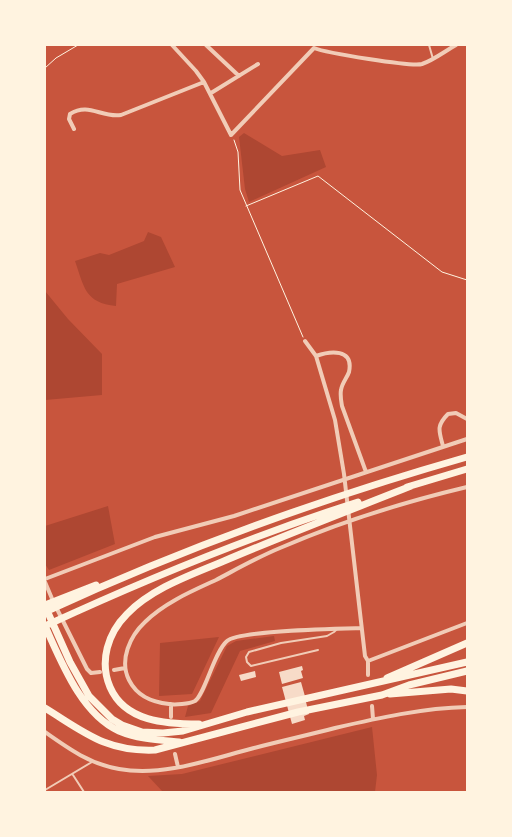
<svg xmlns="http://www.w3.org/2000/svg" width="512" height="837" font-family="'Exo 2',sans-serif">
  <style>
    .green { fill: #ae4732 }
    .building { fill: #f7dbc8 }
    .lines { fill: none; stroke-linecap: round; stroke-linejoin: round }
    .path { stroke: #fff3e0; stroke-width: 1 }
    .service { stroke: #f1ccb7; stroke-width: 2 }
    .minor { stroke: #f1ccb7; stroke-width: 4 }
    .motorway { stroke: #fff3e0; stroke-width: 7 }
  </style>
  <rect width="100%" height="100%" fill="#c8553d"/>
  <path class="green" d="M244,133L282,156L320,150L326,167L249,202L245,189L239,137Z
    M148,232L161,237L175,267L117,284L116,306C85,303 84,287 75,261L100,253L109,255L144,241Z
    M45,291L68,319L102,354V395L45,400Z
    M108,506L115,544L49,570L45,564V526Z
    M274,636L275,641L240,651L211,713L185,717L188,706L200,701L227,646L236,641Z
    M219,637L192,694L159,696L160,643Z
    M372,727L377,775L375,792H163L148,776L182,774Z"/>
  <path class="building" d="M302,666L303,670L301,671L303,678L282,684L279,672Z
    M255,671L256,677L241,681L239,675Z
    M301,682L306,700L307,699L308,702H306L309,714L304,716L305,720L292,724L282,687Z"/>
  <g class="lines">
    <path class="path" d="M45,68L56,58L78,45
      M234,140L238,152L240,190L303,337
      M246,206L318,176L442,272L467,280"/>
    <path class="service" d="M429,45L433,59
      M318,650L251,666L247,662L246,657L249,652L281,643L327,636L334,632L337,629
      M73,775L84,792
      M45,790L92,762"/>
    <path class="minor" d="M172,45L196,71L204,82L231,135L314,48C326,53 412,67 422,64C434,60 445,51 456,45
      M206,45L239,76
      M211,93L258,64
      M74,129L69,119L70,114C89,102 101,118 121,115L204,82
      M305,341L316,356L335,420L344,474L365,656L368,661V675
      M316,356C330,351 354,348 349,372C347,378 342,383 341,390C340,395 341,400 342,406L366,472
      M443,446C439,431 436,426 448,414L456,413L467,419
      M45,579L155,537L234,516L467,439
      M45,582L53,601
      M56,607L87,669L91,673L100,672
      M361,628C340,629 239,630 227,641C214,652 205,694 195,701C189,704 175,705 169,704C151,702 137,696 129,680C119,660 130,636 145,622C164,603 192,591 216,580C237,569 258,557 280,548C340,522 404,502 467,487
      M368,661L467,623
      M114,670L125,668
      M171,704V717
      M372,706L373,719
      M45,732C69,749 90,764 119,769C164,777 211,759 254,748C281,741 308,735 335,728C378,718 423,708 467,707
      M175,754L178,767"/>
    <path class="motorway" d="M407,487L467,469
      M45,605L96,585
      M45,606L70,662L89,696L112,719L122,725L142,732L163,733L183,731L247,712L467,662
      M45,612C182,549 323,498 467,457
      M45,626C147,579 251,536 358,502
      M45,626C61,661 81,714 119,731C138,739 159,740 179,742
      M387,678L467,643
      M390,694L451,689L467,691
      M45,708C84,732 106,752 155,750L298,712L382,695L409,685L467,671
      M199,724C166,724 125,722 110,687C99,661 108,633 127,614C152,588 191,575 224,561C285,535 348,511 411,486"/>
  </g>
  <rect width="512" height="837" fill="none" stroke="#fff3e0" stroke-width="92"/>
</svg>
